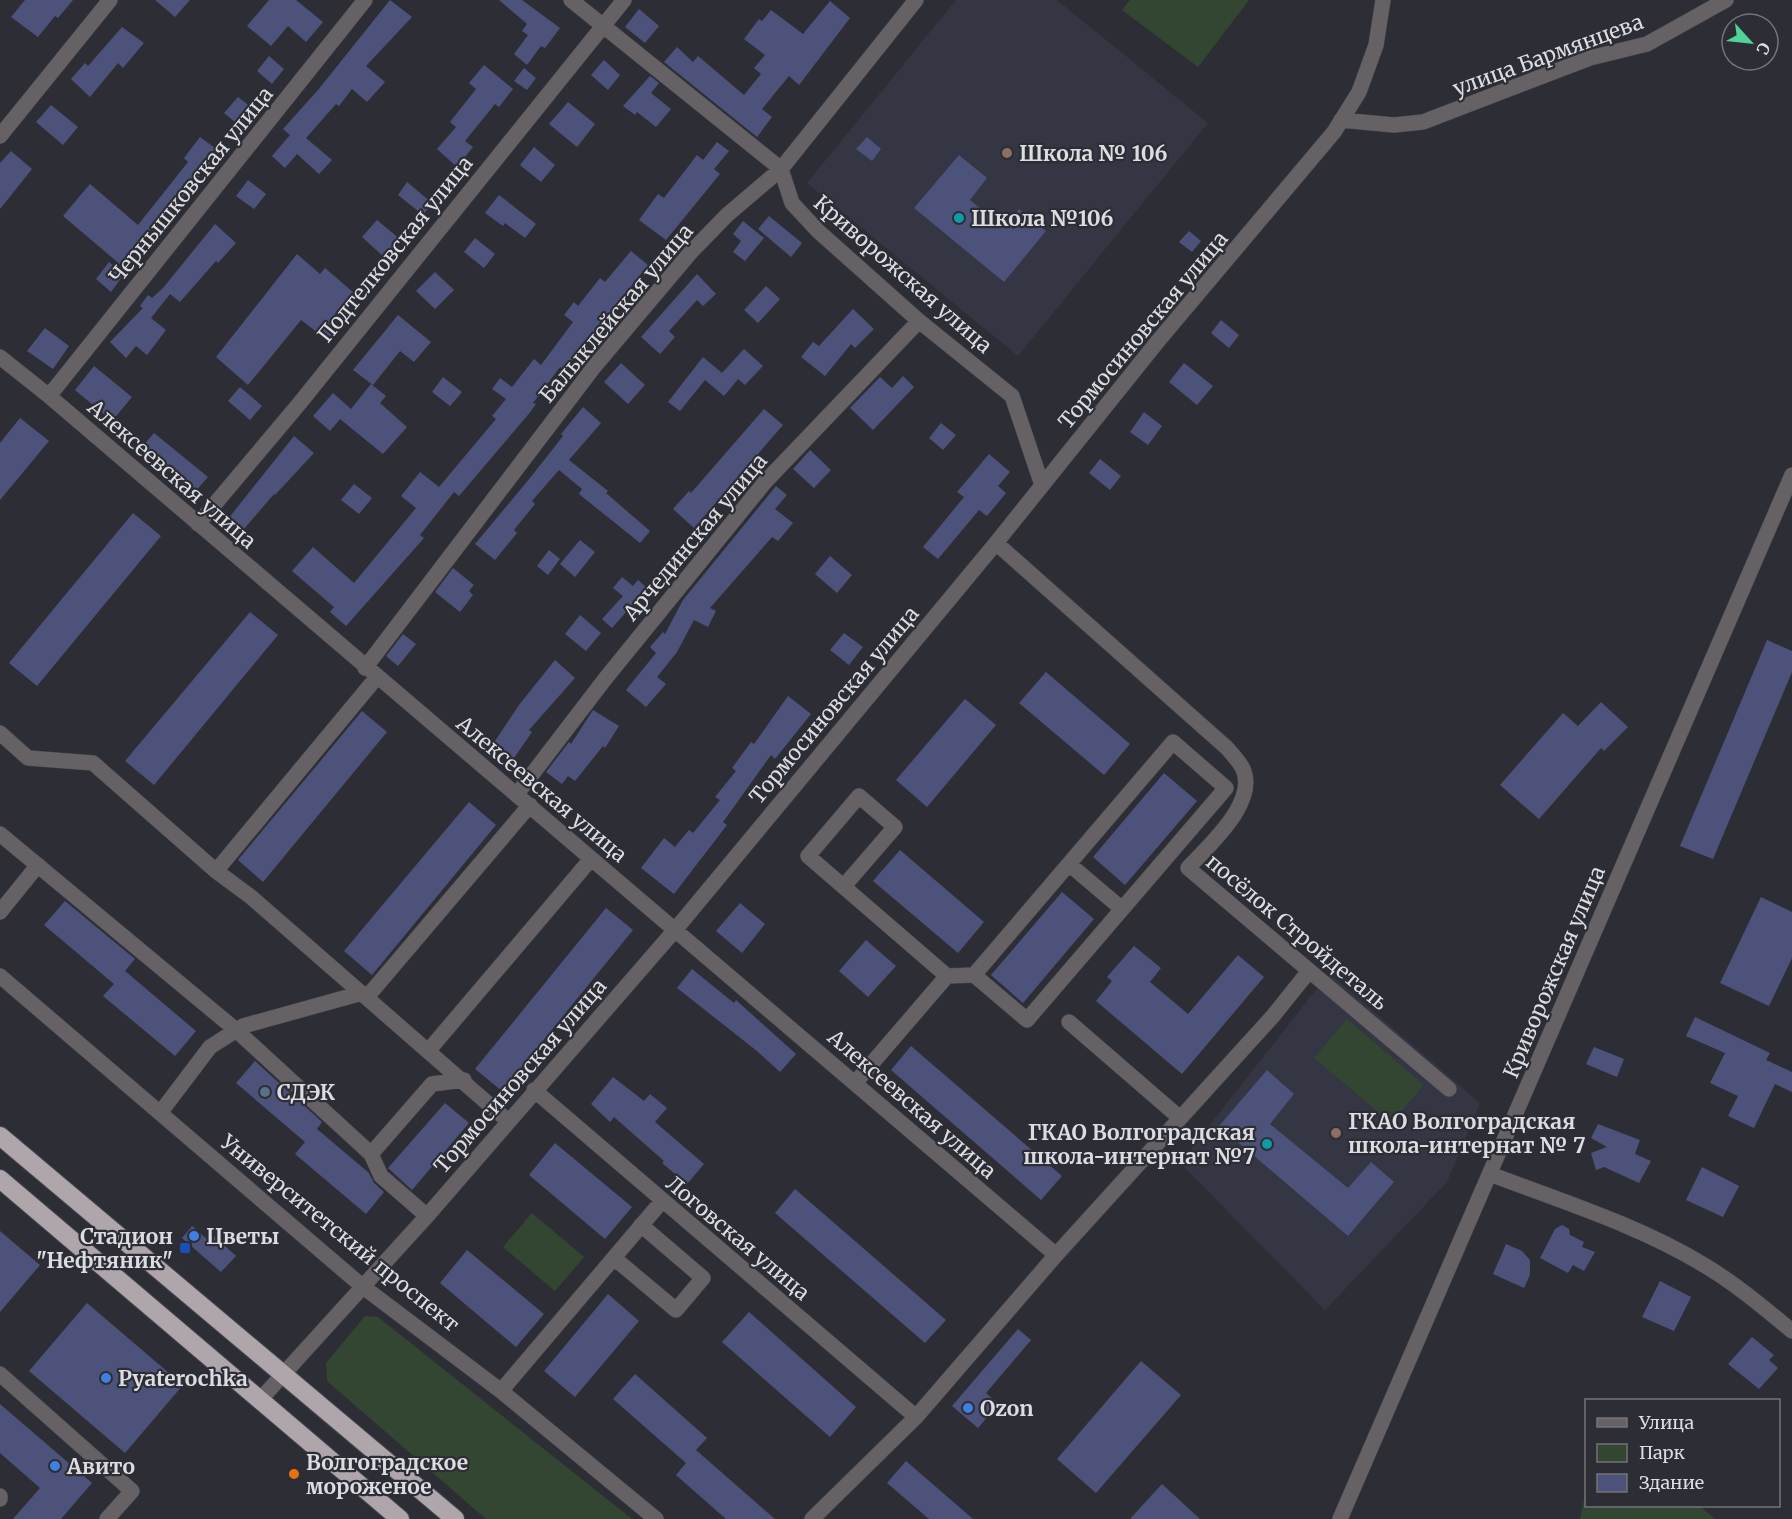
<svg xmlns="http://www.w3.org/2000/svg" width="1792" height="1519" font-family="Merriweather,serif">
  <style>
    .built { fill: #343643 }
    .green { fill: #334631 }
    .building { fill: #4d527b }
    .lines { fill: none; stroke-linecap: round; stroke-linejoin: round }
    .minor-casing { stroke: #494a51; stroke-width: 16 }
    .highway-casing { stroke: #494a51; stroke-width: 20 }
    .minor { stroke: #656164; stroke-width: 15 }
    .highway { stroke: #afa6ac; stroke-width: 18 }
    .education-dot { fill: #8d6e63; stroke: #2d2e35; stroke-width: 2 }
    .culture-dot { fill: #0f9aa8; stroke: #2d2e35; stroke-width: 2 }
    .service-dot { fill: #5c6f8a; stroke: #2d2e35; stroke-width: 2 }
    .shop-dot { fill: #3f7fe0; stroke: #2d2e35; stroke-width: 2 }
    .transit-dot { fill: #1a4fb4; stroke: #2d2e35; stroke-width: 2 }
    .food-dot { fill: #e8710a; stroke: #2d2e35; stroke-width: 2 }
    .labels { text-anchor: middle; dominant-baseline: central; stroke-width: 4.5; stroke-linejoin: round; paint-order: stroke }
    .street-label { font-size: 21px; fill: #dcdde2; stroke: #2d2e35 }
    .poi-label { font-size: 21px; font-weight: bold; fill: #dcdde2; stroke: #2d2e35; text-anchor: start }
  </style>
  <rect width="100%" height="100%" fill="#2d2e35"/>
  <path class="built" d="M956,0H1057L1208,123L1018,356L807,183Z
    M1329,973L1480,1103L1447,1182L1325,1310L1180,1163Z"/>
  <path class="green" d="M1130,0H1249L1198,67L1122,10Z
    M1347,1019L1424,1085L1391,1123L1314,1058Z
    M532,1213L584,1257L555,1291L503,1247Z
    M365,1316L378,1317L632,1519H486L327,1381L326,1363Z
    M1586,1490V1506H1700L1715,1519H1580Z"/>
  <path class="building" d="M25,0H73L58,18L55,16L38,37L11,17Z
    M155,0H190L175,17Z
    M269,0H296L323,22L306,42L288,26L271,46L247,26Z
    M390,0L412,17L366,66L385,82L367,102L352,89L339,106L336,104L306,138L332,160L319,174L297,154L285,168L272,156L290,135L283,129L318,90Z
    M499,0H522L560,28L545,48L541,46L527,65L514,54L528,35L522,31L527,24Z
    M830,1L850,18L799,85L789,76L762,109L772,117L757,137L664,62L677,47L693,62L698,56L744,95L761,74L754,68L765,55L744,39L759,19L762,21L771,10L803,34Z
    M639,9L659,26L645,43L625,27Z
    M122,27L144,43L123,68L118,63L90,97L71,79L85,63L88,66Z
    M269,56L284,69L272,84L257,71Z
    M604,60L620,75L608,90L591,75Z
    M484,65L513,89L499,107L495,104L465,141L473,147L457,167L437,149L456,127L450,122L476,89L469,83Z
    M524,68L536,78L527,90L514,81Z
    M650,76L659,83L651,93L671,109L656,127L637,112L635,115L623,106Z
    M238,97L255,110L241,127L224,113Z
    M568,102L595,124L577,147L549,124Z
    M51,105L78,127L63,145L36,122Z
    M200,137L219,151L168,218L163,215L122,266L63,216L90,184L138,225L188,162L184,158Z
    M867,137L881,149L872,161L856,149Z
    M717,142L729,151L714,169L720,174L666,240L639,220L658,194L664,198L697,155L703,160Z
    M534,147L555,165L541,182L520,165Z
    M11,151L32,169L0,209V163Z
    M959,155L987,178L970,200L1003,227L1019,209L1046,231L1004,282L914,208Z
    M248,180L266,194L254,209L236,196Z
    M407,182L432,203L423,215L398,195Z
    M499,195L536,224L525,238L505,223L503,226L485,213Z
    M769,216L802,243L791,257L758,229Z
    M377,220L401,240L385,258L362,237Z
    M743,221L764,238L745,261L733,252L741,241L733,234Z
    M215,224L236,243L218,263L216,261L180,302L170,294L151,318L166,330L147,355L136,346L126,358L110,342L143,308L140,306L148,295L152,298L163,288Z
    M1189,231L1201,241L1192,252L1179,242Z
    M475,238L495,254L484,268L464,252Z
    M631,251L648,265L564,370L560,367L533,403L536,404L527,416L459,496L454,492L420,535L424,538L346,626L330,612L334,607L292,571L313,547L354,583L416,508L401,496L420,472L439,487L496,419L492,416L506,399L492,389L500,378L512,387L534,359L541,365L573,322L564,315L574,302L578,306L600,278L605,282Z
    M297,254L320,274L325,268L354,293L330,320L340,328L330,342L301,320L248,385L216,357Z
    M109,262L124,274L111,292L96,279Z
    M435,272L454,290L435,309L416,291Z
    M697,274L716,294L703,306L697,300L669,331L675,337L660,354L641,337Z
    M766,286L780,299L758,323L744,310Z
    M853,309L874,329L855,348L851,344L825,376L801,357L813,342L819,346Z
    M398,315L431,342L414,362L400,351L373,385L353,370Z
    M1221,320L1239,335L1229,348L1211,333Z
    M45,328L69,346L53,369L27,351Z
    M744,349L763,366L745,385L738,379L724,396L705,380L680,411L668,402L703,357L722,373Z
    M621,363L645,385L628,404L604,382Z
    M1184,363L1213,386L1197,405L1169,382Z
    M94,366L132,397L112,421L75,390Z
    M903,376L914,387L873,430L850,408L880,377L892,388Z
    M443,377L462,392L450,406L432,392Z
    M371,384L386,396L380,403L407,427L383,454L340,419L330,431L313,416L333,393L351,409Z
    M240,387L262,406L250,420L228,401Z
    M583,407L601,423L569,460L608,491L606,493L650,531L640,543L579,494L582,489L559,470L532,501L535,504L514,530L517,533L495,560L475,544L530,478L563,436L561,434Z
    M764,409L783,425L694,528L673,509L689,491L691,493Z
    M1144,412L1162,426L1148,445L1130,432Z
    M20,418L49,441L0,500V443Z
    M941,423L956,435L943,450L929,438Z
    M154,433L208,477L194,493L141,448Z
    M294,436L314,453L275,495L274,494L238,536L224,524Z
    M810,450L831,470L814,488L793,469Z
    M989,454L1010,472L998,486L1006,493L987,516L979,510L938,559L923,547L964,497L957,492Z
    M1100,459L1121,476L1110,490L1089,473Z
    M354,484L372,498L359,514L341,500Z
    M776,486L787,495L775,509L793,523L778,541L772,537L710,608L716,611L708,627L694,620L677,652L657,677L666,684L646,707L626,690L656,653L650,647L663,632L665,634L683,600Z
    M133,513L161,536L37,686L9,663Z
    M580,540L595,552L575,577L560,564Z
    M549,550L560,559L548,575L537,566Z
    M830,556L852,575L837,593L815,574Z
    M453,568L474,585L469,591L473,595L460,612L435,592Z
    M622,577L633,586L638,580L647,588L612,628L602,619L623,596L613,588Z
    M250,612L278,635L154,785L125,761Z
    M580,615L601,633L586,651L565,634Z
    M844,633L863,647L849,665L830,650Z
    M403,634L416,644L398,666L386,656Z
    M1767,640L1792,651V672L1713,859L1680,846Z
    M555,660L575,678L529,730L532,732L512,761L491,747L519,705Z
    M1046,672L1130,744L1104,775L1019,703Z
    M788,696L811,714L775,759L771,755L723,822L727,825L674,894L641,868L664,838L675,847L689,830L693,833L720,800L715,797L736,771L732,768L751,742L754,744Z
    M965,699L996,725L927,807L896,780Z
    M1601,702L1628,727L1604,751L1601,748L1539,819L1500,785L1563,713L1578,726Z
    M593,710L619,726L605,748L603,746L575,781L568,776L562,784L546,772L569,742L571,744Z
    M362,711L387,732L263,882L238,860Z
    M1164,773L1197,801L1125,885L1093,857Z
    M469,802L496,825L372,975L344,951Z
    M900,850L984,922L958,953L873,881Z
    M1062,892L1094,919L1023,1003L991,975Z
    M1761,897L1792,912V958L1769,1006L1720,983Z
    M65,901L135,959L125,971L196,1031L175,1056L103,996L114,984L44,925Z
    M740,903L765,924L742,953L716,931Z
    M606,908L633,930L502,1091L475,1069Z
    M866,940L896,966L868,997L839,971Z
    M1134,946L1161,968L1150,982L1188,1014L1238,955L1264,977L1182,1074L1096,1001L1112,981L1107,977Z
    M692,969L734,1003L736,1000L796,1054L780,1072L757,1051L677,988Z
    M1695,1017L1770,1053L1766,1060L1792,1072V1092L1775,1084L1754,1128L1728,1116L1738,1096L1710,1083L1725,1053L1686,1036Z
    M911,1046L1062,1176L1041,1200L891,1070Z
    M1594,1047L1624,1059L1617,1077L1586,1064Z
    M255,1061L322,1122L317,1129L369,1173L374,1183L384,1192L366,1214L295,1154L305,1142L236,1083Z
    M1267,1070L1294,1094L1270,1124L1348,1188L1371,1162L1394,1182L1348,1236L1219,1126Z
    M613,1077L644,1101L650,1094L667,1108L655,1122L704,1164L687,1184L662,1163L664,1161L614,1117L610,1122L591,1104Z
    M445,1103L469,1123L412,1190L388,1168Z
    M1598,1124L1640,1140L1635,1154L1651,1161L1639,1183L1604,1167L1596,1170L1591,1153L1607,1147L1591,1138Z
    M555,1143L632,1207L605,1239L529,1175Z
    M1702,1167L1739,1186L1723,1217L1686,1200Z
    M795,1189L946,1320L925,1343L775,1213Z
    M1562,1225L1569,1229L1570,1235L1584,1242L1582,1247L1595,1252L1584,1271L1573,1265L1568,1273L1540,1258L1555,1229Z
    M192,1226L209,1241L214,1236L236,1256L221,1272L182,1238Z
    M0,1231L40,1265L0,1312Z
    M1506,1244L1522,1251L1530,1260V1275L1524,1288L1493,1274Z
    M467,1250L544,1314L516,1347L440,1283Z
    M1660,1281L1691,1297L1674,1331L1642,1317Z
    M608,1294L639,1321L575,1397L544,1371Z
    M87,1303L183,1385L125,1453L29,1371Z
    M749,1312L856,1407L830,1437L722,1342Z
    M1018,1329L1031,1340L986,1393L998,1404L978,1428L952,1406Z
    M1752,1337L1774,1355L1769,1360L1778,1368L1759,1389L1728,1364Z
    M1141,1361L1181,1395L1096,1493L1057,1459Z
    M635,1374L707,1438L696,1450L775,1519H726L676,1475L686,1463L613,1399Z
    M0,1404L92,1483L61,1519H13L40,1488L0,1453Z
    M906,1461L973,1519H929L887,1483Z
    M1162,1484L1200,1519H1130Z"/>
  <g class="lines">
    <defs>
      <path id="minor" d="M571,0L781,169L792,203L818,231L919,321L1012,396L1042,485
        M1341,120L1394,125L1423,122L1590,58L1647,44L1726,0
        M0,136L110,0
        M0,357L49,396L1056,1255
        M49,396L365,0
        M198,524L299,404L624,0
        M996,543L1227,748C1232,754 1238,760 1242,767C1260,801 1209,845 1188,868L1449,1089
        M365,668L594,367L691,252L727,215L781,169L916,0
        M0,733L28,758L93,763L216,871L377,677
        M1173,742L1226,788L1027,1020L974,975Z
        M517,794L605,679L765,482L919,321
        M0,834L236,1030L371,1154L381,1176L427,1216
        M1069,864L1122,909
        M216,871L251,897L508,1121
        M844,886L895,827L859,796L808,856L947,976
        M0,912L38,865
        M0,976L362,1286L501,1391L656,1519
        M367,997L530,805
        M1069,1022L1180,1118
        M429,1050L591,859
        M855,1083L947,976L974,975
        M534,1090L916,1417
        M160,1113L210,1047L243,1026L362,993
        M371,1154L432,1084L464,1080
        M1490,1174C1561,1201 1638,1225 1704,1265C1736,1284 1764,1308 1792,1331
        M614,1258L676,1310L703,1278L641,1225
        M0,1374L132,1491L107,1519
        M501,1391L662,1201
        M259,1401L427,1216L675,930L996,543L1158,341L1334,132L1359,92L1376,45L1383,0
        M0,1496V1499
        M812,1519L916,1417L1056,1255L1273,1016L1309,971
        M1340,1519L1792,475"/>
      <path id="highway" d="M0,1136L455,1519
        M0,1179L400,1519"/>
    </defs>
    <use href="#minor" class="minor-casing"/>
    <use href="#highway" class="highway-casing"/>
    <use href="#minor" class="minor"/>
    <use href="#highway" class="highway"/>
  </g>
  <g class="education-dot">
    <circle cx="1007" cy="153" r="6"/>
    <circle cx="1336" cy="1133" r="6"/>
  </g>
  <g class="culture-dot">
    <circle cx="959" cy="218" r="6"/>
    <circle cx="1267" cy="1144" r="6"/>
  </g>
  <circle class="service-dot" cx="265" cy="1092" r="6"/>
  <g class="shop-dot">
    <circle cx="194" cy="1236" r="6"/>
    <circle cx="106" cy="1378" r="6"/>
    <circle cx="968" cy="1408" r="6"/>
    <circle cx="55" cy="1466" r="6"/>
  </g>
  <rect class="transit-dot" x="179" y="1242" width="12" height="12" rx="3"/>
  <circle class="food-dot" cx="294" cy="1474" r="6"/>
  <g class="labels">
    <g class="street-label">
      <text transform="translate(1548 55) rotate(-20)">улица Бармянцева</text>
      <text transform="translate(191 185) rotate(-51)">Чернышковская улица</text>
      <text transform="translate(395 249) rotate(-51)">Подтелковская улица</text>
      <text transform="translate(903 274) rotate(41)">Криворожская улица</text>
      <text transform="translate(616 313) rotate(-50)">Балыклейская улица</text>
      <text transform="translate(1143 330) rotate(-50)">Тормосиновская улица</text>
      <text transform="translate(172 474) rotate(41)">Алексеевская улица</text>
      <text transform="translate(695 537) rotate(-50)">Арчединская улица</text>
      <text transform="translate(834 705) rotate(-50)">Тормосиновская улица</text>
      <text transform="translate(542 789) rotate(40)">Алексеевская улица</text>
      <text transform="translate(1297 932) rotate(40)">посёлок Стройдеталь</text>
      <text transform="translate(1554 972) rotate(-67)">Криворожская улица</text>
      <text transform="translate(520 1076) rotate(-49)">Тормосиновская улица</text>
      <text transform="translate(912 1104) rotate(41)">Алексеевская улица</text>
      <text transform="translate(340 1233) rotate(39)">Университетский проспект</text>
      <text transform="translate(738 1238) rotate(40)">Логовская улица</text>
    </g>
    <g class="poi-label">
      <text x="1019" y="153">Школа № 106</text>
      <text x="971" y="218">Школа №106</text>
      <text x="277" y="1092">СДЭК</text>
      <text x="1348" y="1121">ГКАО Волгоградская<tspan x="1348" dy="24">школа-интернат № 7</tspan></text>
      <text x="1255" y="1132" text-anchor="end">ГКАО Волгоградская<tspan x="1255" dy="24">школа-интернат №7</tspan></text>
      <text x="173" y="1236" text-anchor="end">Стадион<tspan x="173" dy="24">"Нефтяник"</tspan></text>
      <text x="206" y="1236">Цветы</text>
      <text x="118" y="1378">Pyaterochka</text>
      <text x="980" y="1408">Ozon</text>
      <text x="306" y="1462">Волгоградское<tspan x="306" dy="24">мороженое</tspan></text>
      <text x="67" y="1466">Авито</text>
    </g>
  </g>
  <rect x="1585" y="1399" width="195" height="108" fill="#2d2e35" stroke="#73747a" stroke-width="1.5"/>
  <rect x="1597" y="1418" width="30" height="9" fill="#656164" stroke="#73747a" stroke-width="1.5"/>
  <text x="1639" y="1429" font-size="18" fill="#dcdde2">Улица</text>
  <rect x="1597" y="1444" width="30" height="18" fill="#334631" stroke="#73747a" stroke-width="1.5"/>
  <text x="1639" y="1459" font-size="18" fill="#dcdde2">Парк</text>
  <rect x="1597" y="1474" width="30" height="18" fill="#4d527b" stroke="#73747a" stroke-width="1.5"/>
  <text x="1639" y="1489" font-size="18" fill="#dcdde2">Здание</text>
  <g transform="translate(1750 42) rotate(117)"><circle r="28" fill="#2d2e35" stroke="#73747a" stroke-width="1.5"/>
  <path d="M0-4.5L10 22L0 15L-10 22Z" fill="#4fd399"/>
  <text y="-9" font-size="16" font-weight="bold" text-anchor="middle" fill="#dcdde2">С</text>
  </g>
</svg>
